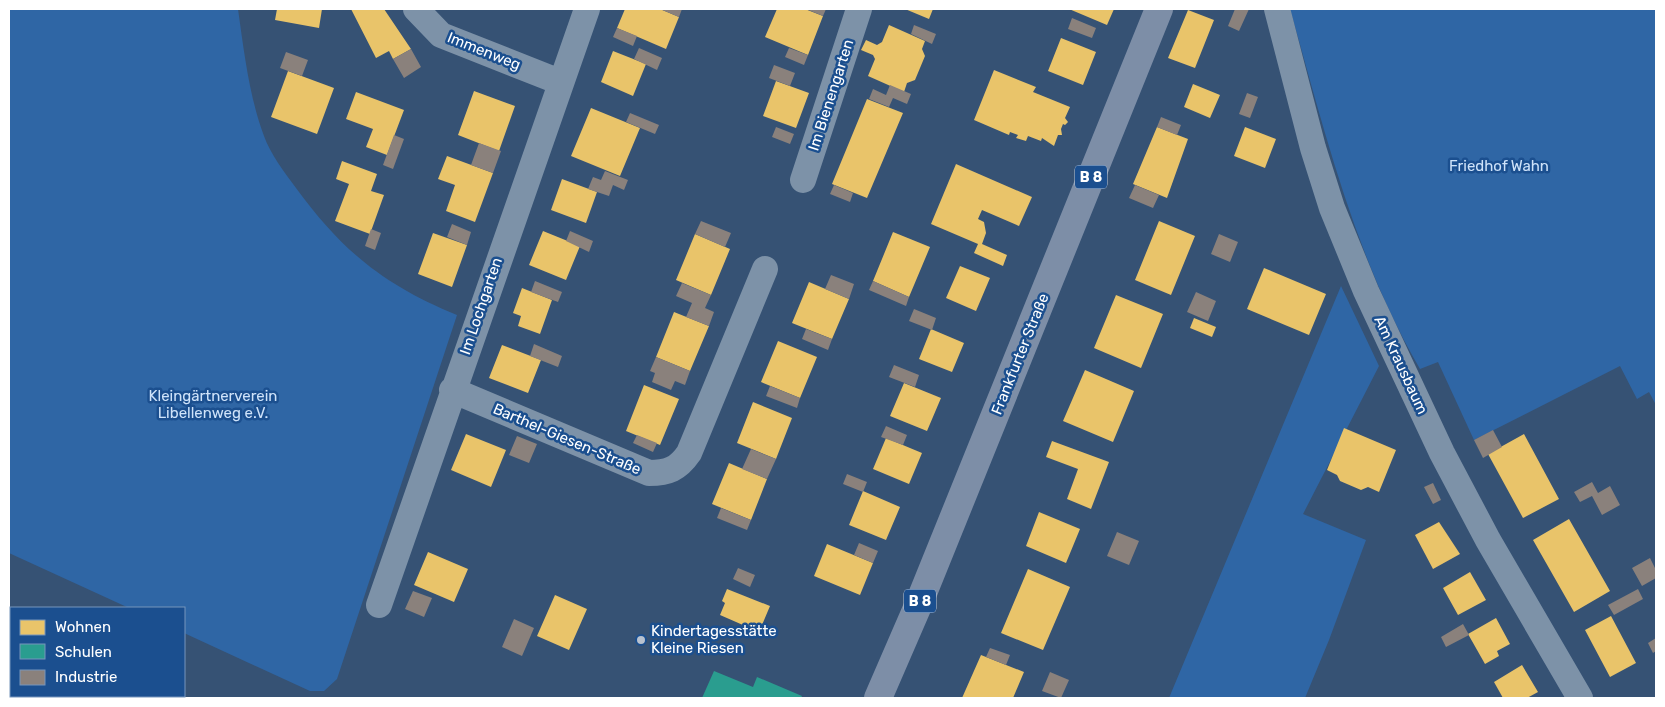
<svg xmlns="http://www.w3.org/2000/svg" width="1665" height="707" font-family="Rubik,sans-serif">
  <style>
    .green { fill: #2f66a5 }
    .homes { fill: #e9c46a }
    .schools { fill: #2a9d8f }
    .industry { fill: #8a817c }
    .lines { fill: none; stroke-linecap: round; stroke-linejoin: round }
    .street { stroke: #7d92a8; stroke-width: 26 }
    .primary { stroke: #7d8ea7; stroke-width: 28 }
    .poi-dot { fill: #b9c2ce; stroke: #1b4f8f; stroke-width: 2 }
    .labels { text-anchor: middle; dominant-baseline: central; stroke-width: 5; stroke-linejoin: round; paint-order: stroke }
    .shield { fill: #1b4f8f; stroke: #bbcadd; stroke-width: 1 }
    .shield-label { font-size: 14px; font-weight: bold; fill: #fff }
    .street-label { font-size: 15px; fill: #fff; stroke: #1b4f8f }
    .park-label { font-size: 15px; fill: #cfe3fa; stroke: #1b4f8f }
    .poi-label { font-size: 15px; fill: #fff; stroke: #1b4f8f; text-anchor: start }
  </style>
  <rect width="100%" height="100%" fill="#365274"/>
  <path class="green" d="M9,9H238C244,51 249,96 264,136C270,153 284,172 296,188C342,251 384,285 457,315L337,679L324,691H310L184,633V608H129L9,553Z
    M1290,9H1656V405L1649,392L1637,399L1620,366L1474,440L1438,362L1420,369C1355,258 1325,132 1290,9Z
    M1341,286L1379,366L1303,514L1366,540L1329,640L1305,698H1169Z"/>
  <path class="homes" d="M277,9H322L319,28L275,20Z
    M351,9H384L411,49L393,59L389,51L376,58Z
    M625,9H660L679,17L666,49L617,28Z
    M777,9H805L823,16L808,55L765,37Z
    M905,9H933L929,19Z
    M1069,9H1114L1107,25Z
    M1188,10L1214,20L1195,68L1168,58Z
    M889,25L925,41L922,49L925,56L915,80L907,83L904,92L868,76L875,59L873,55L861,50L866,40L877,45L882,42Z
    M1061,38L1096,52L1083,85L1048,71Z
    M613,51L646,64L633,96L601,82Z
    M994,70L1036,87L1033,92L1070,107L1065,118L1068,122L1065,125L1063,124L1061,129L1062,135H1058L1054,146L1042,138L1041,141L1028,136L1026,141L1016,138L1018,135L1010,132L1009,135L974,120Z
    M288,71L334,88L317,134L271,117Z
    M776,81L809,93L796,128L763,116Z
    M1193,84L1220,95L1210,118L1184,107Z
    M474,91L515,106L499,151L458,135Z
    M356,92L404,110L387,155L366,147L373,129L346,119Z
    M867,99L903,113L867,198L832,184Z
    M591,108L640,128L620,176L571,156Z
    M1157,127L1188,139L1167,198L1133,184Z
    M1245,127L1276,139L1265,168L1234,156Z
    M447,156L493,173L475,222L446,211L455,185L438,179Z
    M342,161L377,174L371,191L384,195L370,234L335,221L349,184L336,179Z
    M956,164L1032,197L1019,226L982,210L978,219L984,222L986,233L982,244L1007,255L1003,266L974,253L978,244L931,224Z
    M562,179L597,192L586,223L551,210Z
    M1159,221L1195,236L1171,295L1135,280Z
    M543,231L580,246L566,280L529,265Z
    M893,232L930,247L909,297L873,281Z
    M433,233L467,245L452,287L418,274Z
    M695,234L730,249L711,295L676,280Z
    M960,266L990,278L976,311L946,298Z
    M1264,268L1326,294L1309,335L1247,309Z
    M809,282L849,299L832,339L792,323Z
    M522,288L552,300L540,334L518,326L521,316L513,313Z
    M1116,295L1163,314L1141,368L1094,348Z
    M674,312L709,326L690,371L656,357Z
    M1194,318L1216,327L1212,337L1190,328Z
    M931,329L964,343L952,372L919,359Z
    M778,341L817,357L800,398L761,382Z
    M502,345L541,360L528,393L489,378Z
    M1085,370L1134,391L1113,442L1063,421Z
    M904,383L941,398L927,431L890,416Z
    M644,385L679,399L660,445L626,431Z
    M753,402L792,418L776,459L737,443Z
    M1344,428L1396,450L1379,492L1368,487L1361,490L1340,481L1337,475L1327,470Z
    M466,434L506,450L491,487L451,470Z
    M1524,434L1559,499L1523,518L1488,454Z
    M886,438L922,453L909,484L873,469Z
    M1052,441L1109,462L1091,509L1067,499L1078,469L1046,457Z
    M729,463L767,479L751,520L712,504Z
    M863,491L900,507L886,540L849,525Z
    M1039,512L1080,529L1066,563L1026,546Z
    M1569,519L1610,591L1574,612L1533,540Z
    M1439,522L1460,554L1433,569L1415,535Z
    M827,544L873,563L860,595L814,576Z
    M428,552L468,569L454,602L414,585Z
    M1028,569L1070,587L1043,650L1001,633Z
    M1470,572L1486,600L1458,615L1443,588Z
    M727,589L770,606L759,632L720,615L725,603L722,601Z
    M555,595L587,609L569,650L537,636Z
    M1611,616L1636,663L1610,677L1585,630Z
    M1496,618L1510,644L1497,651L1499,656L1485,664L1468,634Z
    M981,655L1024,672L1013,698H962Z
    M1522,665L1538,692L1527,698H1503L1494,682Z"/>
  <path class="schools" d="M714,671L753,687L757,677L802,696L801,698H702Z"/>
  <path class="industry" d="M660,9H682L679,17Z
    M806,9H826L823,16Z
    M1235,9H1249L1239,31L1228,26Z
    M1072,18L1096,28L1092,38L1068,29Z
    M914,25L936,34L932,44L911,34Z
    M617,28L637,36L633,46L613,37Z
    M639,48L662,58L657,70L634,59Z
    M789,48L808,55L804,65L785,57Z
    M411,49L421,67L404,78L393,59Z
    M286,52L308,60L302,76L280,68Z
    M774,65L795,73L790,86L769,78Z
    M890,85L911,94L907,104L893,98L889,107L869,99L873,89L886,95Z
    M1247,93L1258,97L1250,118L1239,114Z
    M630,113L659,125L655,134L626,122Z
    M1161,117L1181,125L1177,135L1157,127Z
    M776,127L794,134L790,144L772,137Z
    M394,135L404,139L393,169L383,165Z
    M479,143L501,151L493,173L471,165Z
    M605,171L628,180L624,190L613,185L609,196L588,189L593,177L601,180Z
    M834,185L853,193L850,202L830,194Z
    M1135,185L1159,195L1153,208L1129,198Z
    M701,221L731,233L725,247L695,234Z
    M452,224L471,232L467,245L447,237Z
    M371,229L381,233L375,250L365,246Z
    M570,231L593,241L589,252L566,241Z
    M1219,234L1238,242L1230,262L1211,254Z
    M831,275L854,284L849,299L825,289Z
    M535,281L562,292L558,302L531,292Z
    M873,281L909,297L906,306L869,290Z
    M682,283L711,295L705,308L714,312L709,326L686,317L692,303L676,296Z
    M1196,292L1216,301L1208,321L1187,312Z
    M914,309L936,318L932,330L909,321Z
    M806,329L832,339L828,350L802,339Z
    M534,344L562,356L558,367L530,356Z
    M656,357L690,371L685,385L675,381L671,390L652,382L655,373L650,371Z
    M894,365L919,375L915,387L889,377Z
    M770,386L800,398L797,408L766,396Z
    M886,426L907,435L903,445L881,437Z
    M1493,430L1502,447L1483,458L1474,440Z
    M637,435L657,443L653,452L633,443Z
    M517,436L537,444L529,463L509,455Z
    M751,449L776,459L767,479L742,469Z
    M847,474L867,482L863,492L843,484Z
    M1592,482L1598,493L1610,486L1620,505L1602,515L1592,496L1580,502L1574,492Z
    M1433,483L1441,500L1433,504L1424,487Z
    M721,508L751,520L747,530L717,518Z
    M1117,532L1139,541L1129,565L1107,556Z
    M859,543L878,551L873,563L854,555Z
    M1650,558L1656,570V578L1642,586L1632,568Z
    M738,568L755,575L750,587L733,579Z
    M1638,589L1643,599L1614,615L1608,605Z
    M413,591L432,598L424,617L405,609Z
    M514,619L534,628L522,656L502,647Z
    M1463,624L1469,635L1446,647L1441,637Z
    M1656,638V651L1653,653L1648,643Z
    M990,648L1010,655L1006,665L986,657Z
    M1050,672L1069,680L1061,698L1042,691Z"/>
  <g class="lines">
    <path class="street" d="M416,9L441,35L560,82
      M1277,9L1313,148L1332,208L1366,291L1442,453L1488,540L1580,698
      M803,180L859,9
      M452,390L649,473C668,473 678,469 689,453L765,269
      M379,605L587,9"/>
    <path class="primary" d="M878,698L917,608L1159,9"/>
  </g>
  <circle class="poi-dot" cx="641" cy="640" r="5"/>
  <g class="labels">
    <g class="shield">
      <rect x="1075" y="165.5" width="32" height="23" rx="4"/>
      <rect x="904" y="589.5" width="32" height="23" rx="4"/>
    </g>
    <g class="shield-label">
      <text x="1091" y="177">B 8</text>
      <text x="920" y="601">B 8</text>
    </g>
    <g class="street-label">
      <text transform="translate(484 51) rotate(22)">Immenweg</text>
      <text transform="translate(831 95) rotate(-72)">Im Bienengarten</text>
      <text transform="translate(481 306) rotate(-71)">Im Lochgarten</text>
      <text transform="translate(1020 354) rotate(-68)">Frankfurter Straße</text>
      <text transform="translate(1401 365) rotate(65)">Am Krausbaum</text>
      <text transform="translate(567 439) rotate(23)">Barthel-Giesen-Straße</text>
    </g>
    <g class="park-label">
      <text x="1499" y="166">Friedhof Wahn</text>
      <text x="213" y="396">Kleingärtnerverein<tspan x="213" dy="17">Libellenweg e.V.</tspan></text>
    </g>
    <g class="poi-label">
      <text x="651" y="631">Kindertagesstätte<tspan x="651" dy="17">Kleine Riesen</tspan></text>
    </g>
  </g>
  <rect width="1665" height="707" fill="none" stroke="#ffffff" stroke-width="20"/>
  <rect x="10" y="607" width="175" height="90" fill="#1b4f8f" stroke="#7695bc"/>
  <rect x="20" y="620" width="25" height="15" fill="#e9c46a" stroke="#7695bc"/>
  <text x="55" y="632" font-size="15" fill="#ffffff">Wohnen</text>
  <rect x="20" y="644" width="25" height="15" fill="#2a9d8f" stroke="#7695bc"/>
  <text x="55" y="657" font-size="15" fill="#ffffff">Schulen</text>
  <rect x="20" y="670" width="25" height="15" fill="#8a817c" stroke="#7695bc"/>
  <text x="55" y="682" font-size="15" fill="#ffffff">Industrie</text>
</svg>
